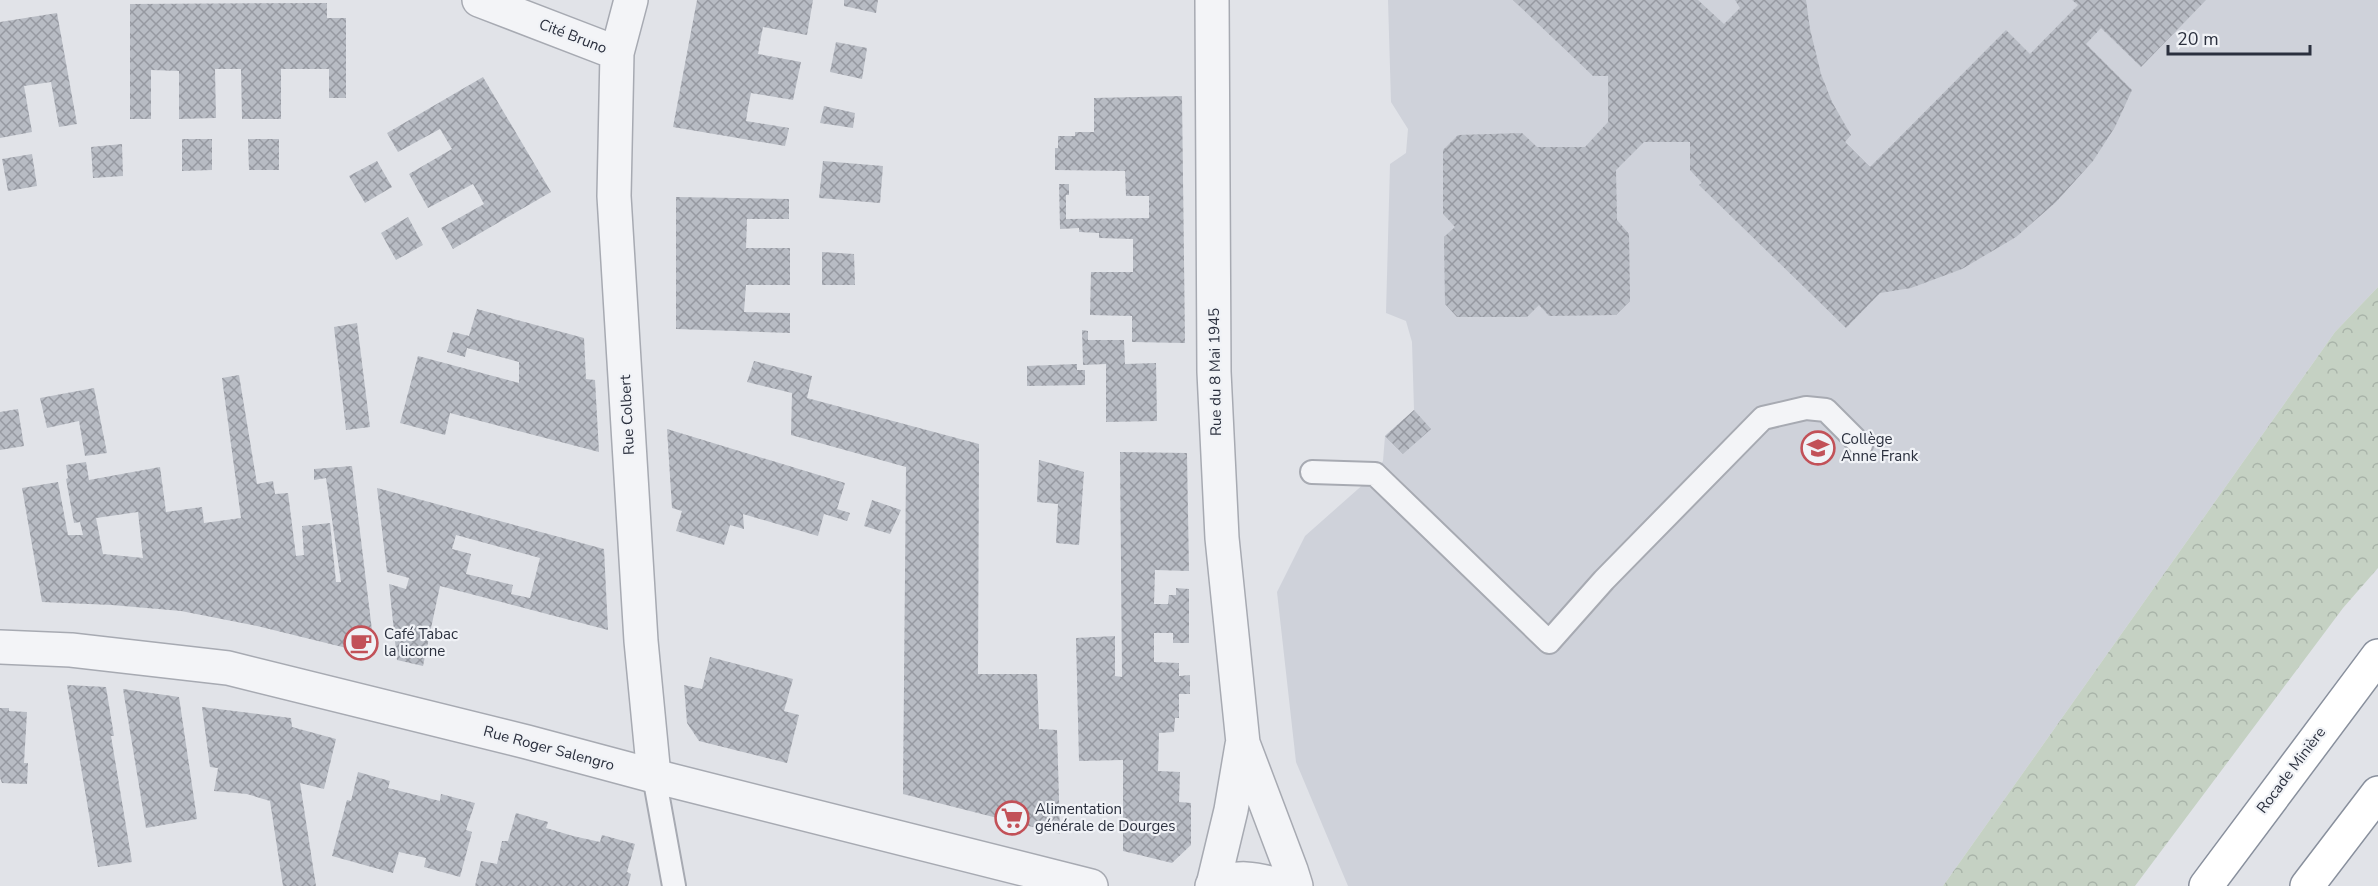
<svg xmlns="http://www.w3.org/2000/svg" width="2378" height="886" font-family="'Nunito Sans',sans-serif">
  <style>
    .built { fill: #cfd2da }
    .forest { fill: url(#forest-crowns) }
    .building { fill: url(#building-cross-hatch); fill-rule: evenodd }
    .lines { fill: none; stroke-linecap: round; stroke-linejoin: round }
    .service-casing { stroke: #a7aab2; stroke-width: 26 }
    .minor-casing { stroke: #a7aab2; stroke-width: 36 }
    .tertiary-casing { stroke: #a7aab2; stroke-width: 36 }
    .motorway-casing { stroke: #89909d; stroke-width: 36 }
    .service { stroke: #f3f4f7; stroke-width: 22 }
    .minor { stroke: #f3f4f7; stroke-width: 33 }
    .tertiary { stroke: #f3f4f7; stroke-width: 33 }
    .motorway { stroke: #fff; stroke-width: 33 }
    .labels { text-anchor: middle; dominant-baseline: central; stroke-width: 4.5; stroke-linejoin: round; paint-order: stroke }
    .street-label { font-size: 15px; fill: #2b303e; stroke: #f0f2f6 }
    .poi-label { font-size: 15px; fill: #2b303e; stroke: #f0f2f6; text-anchor: start }
  </style>
  <defs>
    <pattern id="forest-crowns" width="20" height="18" patternUnits="userSpaceOnUse" patternTransform="scale(1.5)"><rect width="20" height="18" fill="#c5d1c3"/><path d="M2 6a3 3 0 1 1 6 0M12 15a3 3 0 1 1 6 0" fill="none" stroke="#a9b4a9"/></pattern>
    <pattern id="building-cross-hatch" width="8" height="8" patternUnits="userSpaceOnUse" patternTransform="scale(1.5)"><rect width="8" height="8" fill="#b8bcc4"/><path d="M0 0l8 8M0 8l8-8" fill="none" stroke="#9699a1"/></pattern>
  </defs>
  <rect width="100%" height="100%" fill="#e1e3e8"/>
  <path class="built" d="M1388,0H2378V287L2335,332L1943,886H1348L1296,762L1277,592L1305,536L1375,474L1383,461L1385,436L1414,410L1412,342L1406,321L1386,313L1390,164L1406,153L1408,129L1391,102Z"/>
  <path class="forest" d="M2378,287V568L2343,608L2135,886H1943L2335,332Z"/>
  <path class="building" d="M697,0H813L807,35L763,27L760,42L758,54L801,62L793,100L751,93L748,108L746,121L789,128L785,146L673,127Z
    M844,0H878L876,13L844,6Z
    M1513,0H1698L1724,24L1740,8L1735,0H1806L1810,29L1821,74L1832,102L1851,135L1845,142L1870,167L2006,30L2030,54L2078,5L2072,0H2206L2141,67L2101,28L2086,44L2132,90L2115,127L2093,161L2056,202L2016,237L1962,269L1911,288L1880,293L1846,328L1699,185L1702,183L1690,170V142H1644L1616,170L1617,220L1629,234L1630,301L1616,315L1549,316L1539,305L1527,317H1457L1445,304L1444,237L1455,227L1443,214V150L1458,135L1522,133L1537,147H1585L1608,122V76H1593Z
    M327,3V18H346V98H329V69H281V119H242L241,69H215L216,118L179,119V71L151,70V119H130V4Z
    M57,13L77,124L59,127L51,82L24,86L32,132L0,138V22Z
    M836,42L867,48L862,79L830,72Z
    M483,77L551,192L453,249L441,228L484,204L473,184L428,208L409,174L452,149L440,129L398,152L387,133Z
    M1182,96L1185,343L1132,342V316L1090,315L1091,272H1133V239L1099,238V233L1079,232V228L1060,229L1059,184H1069V195H1066V219L1149,218V196H1126L1125,171L1055,170V148H1058V136H1075V132H1094V98Z
    M824,106L855,113L853,128L820,123Z
    M182,139H212V170L182,171Z
    M248,139H279V170H249Z
    M122,144L123,176L93,178L91,147Z
    M32,154L37,186L8,191L2,159Z
    M377,161L392,187L365,203L349,176Z
    M823,161L883,166L880,203L819,198Z
    M676,197L789,199V219H747L746,248H790V285H746L744,312L790,313V333L676,329Z
    M408,217L423,245L396,260L381,233Z
    M822,252L854,254L855,285H822Z
    M477,309L584,338L586,379L595,380L599,452L450,413L445,435L400,423L418,356L519,383V362L467,348L465,357L447,352L453,332L469,336Z
    M357,323L370,427L346,430L334,327Z
    M1082,330L1088,331V340H1124L1125,364L1156,363L1157,421L1106,422V364L1083,365Z
    M754,361L812,376L807,398L979,444L978,674H1037L1039,729L1057,730L1060,834L903,794L906,467L791,435L792,393L747,382Z
    M1077,364V370H1085V385L1027,386V366Z
    M239,375L257,484L273,481L275,494L288,493L296,556L304,555L302,526L330,523L336,582H341L326,478L314,480V469L352,466L375,655L257,626L181,611L112,605L42,602L22,488L58,482L68,535H83L80,522L74,523L66,479L68,478L66,465L86,462L89,480L160,467L166,512L202,507L204,523L241,518L222,378ZM138,512L143,558L103,554L96,518Z
    M94,388L107,453L85,456L79,421L47,428L40,398Z
    M18,409L24,446L0,450V412Z
    M1414,410L1431,429L1403,454L1385,436Z
    M667,429L845,483L837,509L850,513L847,521L824,514L818,536L743,514L744,529L730,525L724,545L676,531L682,511L672,508Z
    M1120,452L1187,453L1189,571L1155,570L1154,604H1168L1169,595H1176V588L1189,589V643H1173V633H1154V662L1179,663V676L1190,675V694H1179V718H1175L1174,732L1159,733L1158,771L1180,772L1179,802L1191,803V845L1172,863L1123,851V760L1079,761L1076,638L1115,636V676L1122,677Z
    M1039,460L1084,472L1079,545L1056,543L1058,504L1037,502Z
    M377,488L604,549L608,630L440,586L423,666L397,660L389,584L406,589L409,578L387,572ZM456,535L540,558L530,598L511,594L513,585L466,574L471,554L452,549Z
    M872,500L901,510L890,534L864,526Z
    M710,657L793,679L784,711L799,715L787,763L699,741L687,723L684,685L702,689Z
    M67,685L106,687L114,736H111L132,862L98,867Z
    M123,689L179,697L197,819L146,828Z
    M202,707L291,718L292,727L336,739L324,789L300,783L316,886H283L270,801L247,794L214,791L218,768L210,767Z
    M0,708H9V711L27,712L24,763H28L27,784L2,783L0,778Z
    M358,772L390,781L388,788L440,801L441,794L475,803L466,830L472,832L460,877L424,867L426,858L399,852L393,873L332,856L347,800L351,801Z
    M516,813L548,822L546,828L573,836L600,842L602,835L635,844L627,872L631,874L628,886H475L481,861L497,864L502,841H508Z"/>
  <g class="lines">
    <defs>
      <path id="service" d="M1312,472L1375,474L1549,642L1604,580L1763,418L1806,408L1826,410L1861,445
        M654,776L674,886"/>
      <path id="minor" d="M479,0L617,53
        M631,0L617,53L614,196L641,641L654,776
        M1212,0L1214,372L1222,538L1243,743L1291,870L1296,886
        M1213,885L1231,810L1242,745"/>
      <path id="tertiary" d="M0,647L71,650L228,668L527,742L654,776L1091,886
        M1212,886C1236,875 1256,878 1280,886"/>
      <path id="motorway" d="M2206,886L2378,656
        M2307,886L2378,793"/>
    </defs>
    <use href="#service" class="service-casing"/>
    <use href="#minor" class="minor-casing"/>
    <use href="#tertiary" class="tertiary-casing"/>
    <use href="#motorway" class="motorway-casing"/>
    <use href="#service" class="service"/>
    <use href="#minor" class="minor"/>
    <use href="#tertiary" class="tertiary"/>
    <use href="#motorway" class="motorway"/>
  </g>
  <defs>
    <symbol id="school-ring" viewBox="-11 -11 22 22"><circle r="9.5" fill="#f0f2f6" stroke="#c25158" stroke-width="1.5"/><path d="M0-5L7-2L0 1L-7-2ZM-4 1L0 2.5L4 1V4Q0 6-4 4Z" fill="#c25158"/></symbol>
    <symbol id="cafe-ring" viewBox="-11 -11 22 22"><circle r="9.5" fill="#f0f2f6" stroke="#c25158" stroke-width="1.5"/><path d="M-5.5-4.5H6V0H3Q3 3.5 0 3.5H-2.5Q-5.5 3.5-5.5 0ZM3-3.2v2h1.7v-2ZM-6 4.5H4V6H-6Z" fill="#c25158"/></symbol>
    <symbol id="supermarket-ring" viewBox="-11 -11 22 22"><circle r="9.5" fill="#f0f2f6" stroke="#c25158" stroke-width="1.5"/><path d="M-6-5.5h2.5l.6 2H6L4.5 2H-2.5L-4.4-4H-6ZM-1.5 3.2a1.3 1.3 0 1 0 .1 0ZM3 3.2a1.3 1.3 0 1 0 .1 0Z" fill="#c25158"/></symbol>
  </defs>
  <g fill-rule="evenodd">
    <use href="#school-ring" x="1799" y="429" width="38" height="38"/>
    <use href="#cafe-ring" x="342" y="624" width="38" height="38"/>
    <use href="#supermarket-ring" x="993" y="799" width="38" height="38"/>
  </g>
  <g class="labels">
    <g class="street-label">
      <text transform="translate(573 36) rotate(21)">Cité Bruno</text>
      <text transform="translate(1215 372) rotate(-91)">Rue du 8 Mai 1945</text>
      <text transform="translate(627 415) rotate(-93)">Rue Colbert</text>
      <text transform="translate(549 748) rotate(15)">Rue Roger Salengro</text>
      <text transform="translate(2291 770) rotate(-53)">Rocade Minière</text>
    </g>
    <g class="poi-label">
      <text x="1841" y="439">Collège<tspan x="1841" dy="17">Anne Frank</tspan></text>
      <text x="384" y="634">Café Tabac<tspan x="384" dy="17">la licorne</tspan></text>
      <text x="1035" y="809">Alimentation<tspan x="1035" dy="17">générale de Dourges</tspan></text>
    </g>
  </g>
  <path d="M2168 45v9h142v-9" fill="none" stroke="#2b303e" stroke-width="3"/>
  <text x="2177" y="45" font-size="18" fill="#2b303e" stroke="#f0f2f6" stroke-width="4.5" paint-order="stroke">20 m</text>
</svg>
